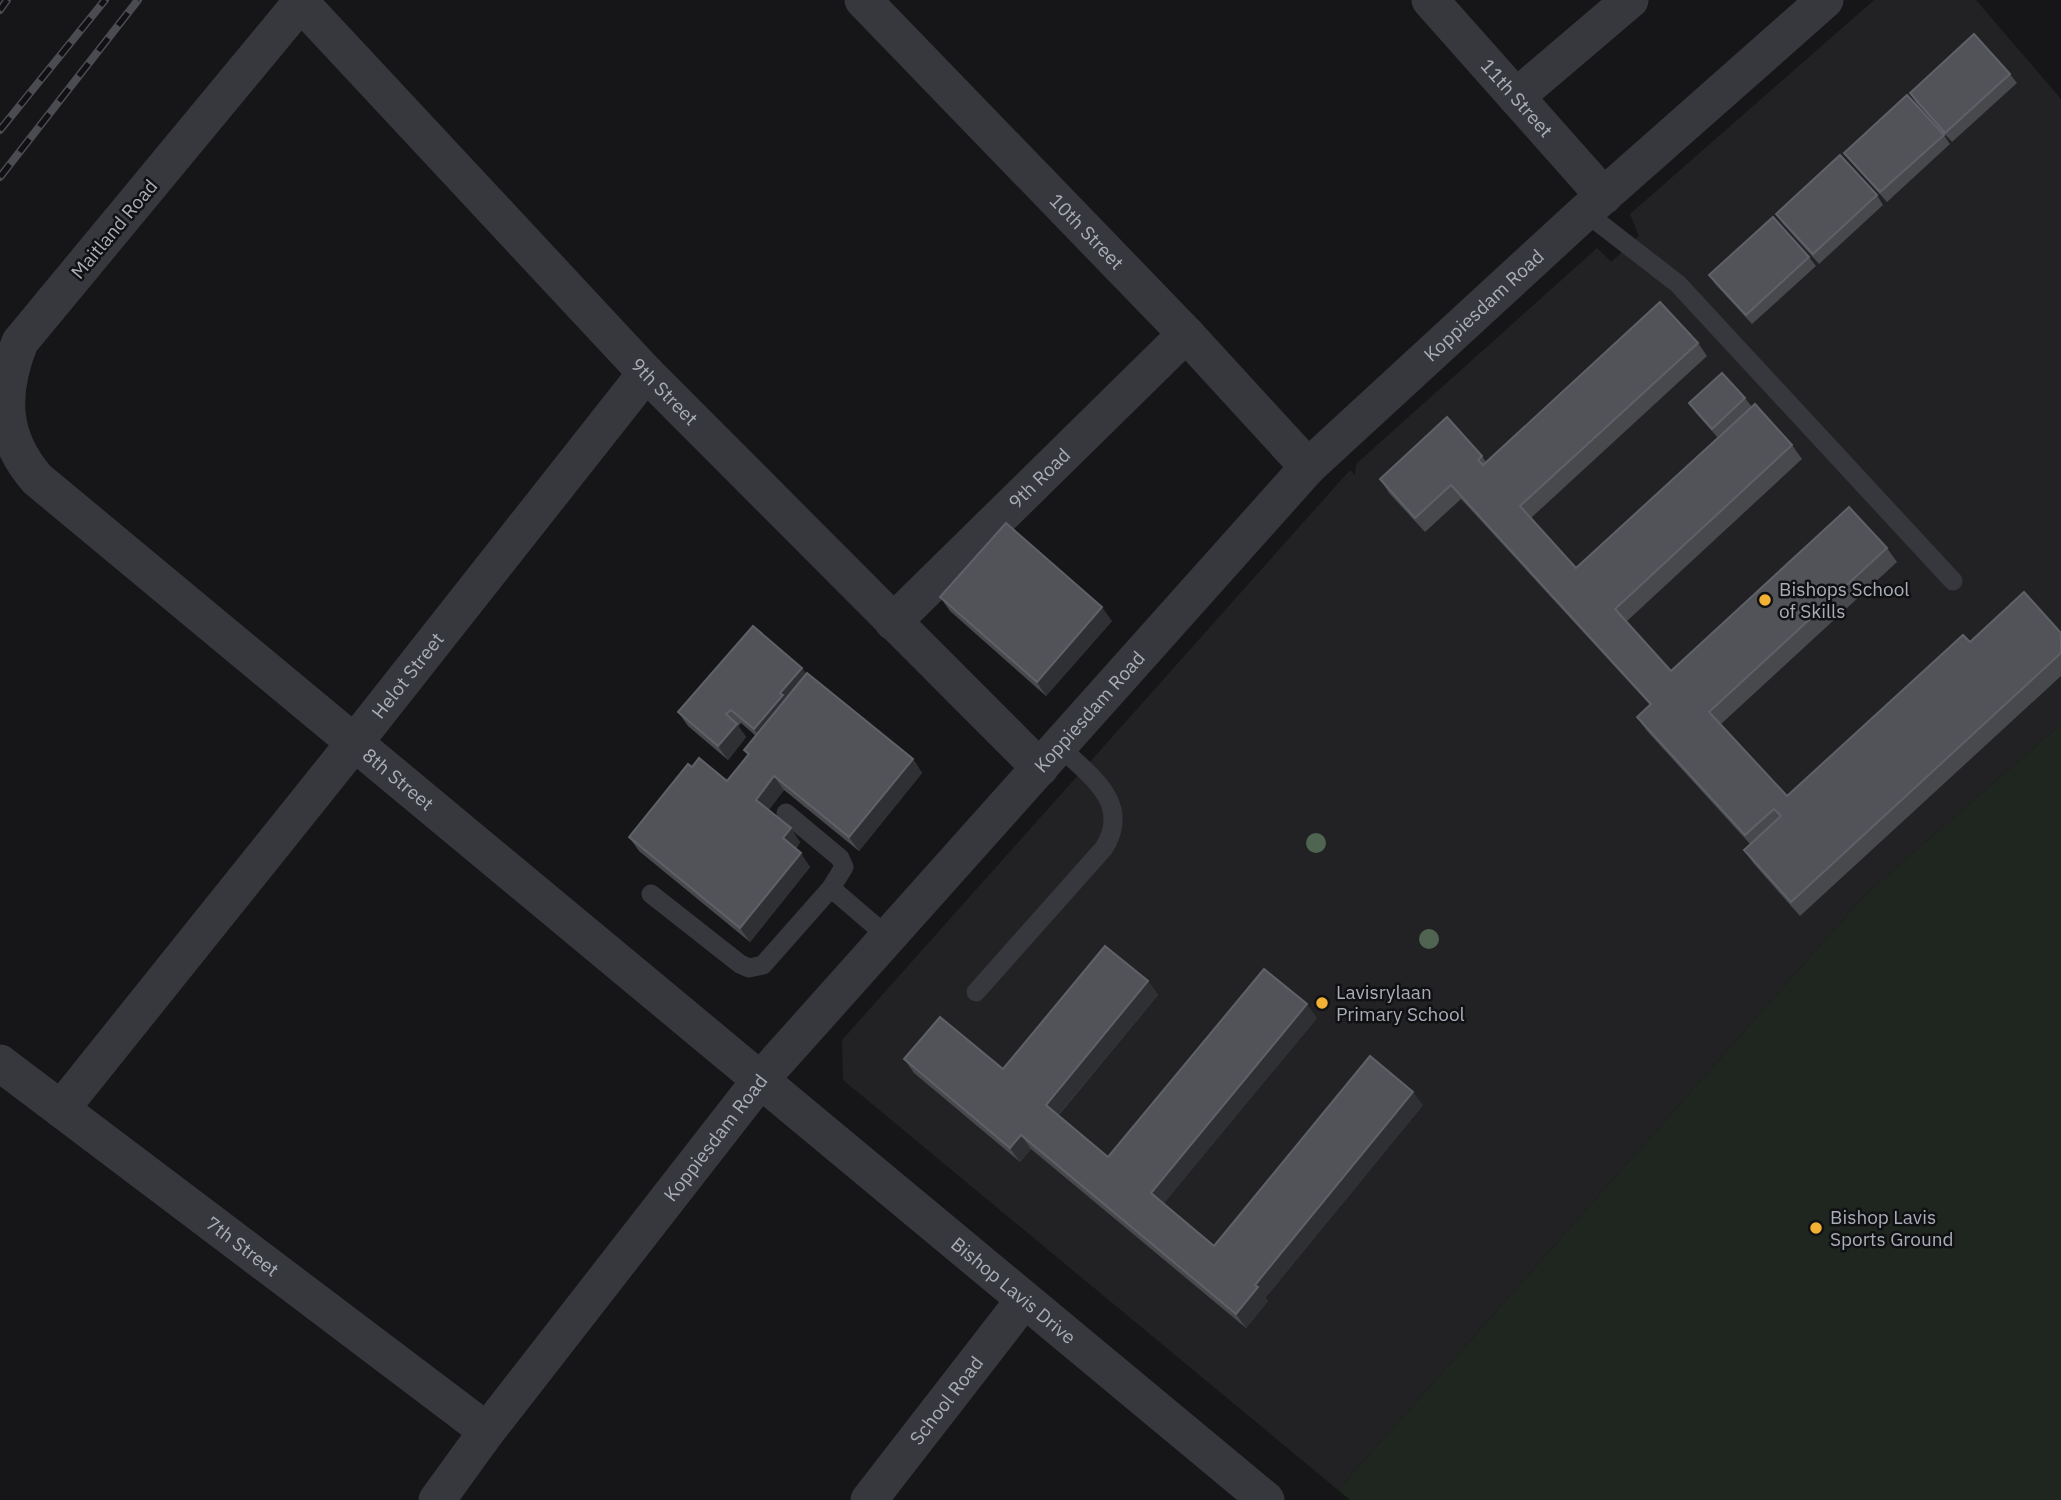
<svg xmlns="http://www.w3.org/2000/svg" width="2061" height="1500" font-family="'IBM Plex Sans',sans-serif">
  <style>
    .built { fill: #222225 }
    .green { fill: #1e261f }
    .lines { fill: none; stroke-linecap: round; stroke-linejoin: round }
    .lane { stroke: #37383d; stroke-width: 19 }
    .street { stroke: #37383d; stroke-width: 37 }
    .rail-casing { stroke: #4a4c52; stroke-width: 8 }
    .rail { stroke: #111113; stroke-width: 5; stroke-dasharray: 16; stroke-linecap: butt }
    .tree { fill: #506452 }
    .wall { fill: #47494d }
    .shaded-wall { fill: #2f3033 }
    .building { fill: #525359; stroke: #5f6168; stroke-width: 2 }
    .poi-dot { fill: #f2b134; stroke: #111113; stroke-width: 2.5 }
    .labels { text-anchor: middle; dominant-baseline: central; stroke-width: 5; stroke-linejoin: round; paint-order: stroke }
    .street-label { font-size: 19px; fill: #a8adb8; stroke: #111113 }
    .poi-label { font-size: 19px; fill: #a8adb8; stroke: #111113; text-anchor: start }
  </style>
  <rect width="100%" height="100%" fill="#161618"/>
  <path class="built" d="M1874,0H1976L2061,99V724L1865,895L1338,1490L843,1080L842,1040L1350,470L1355,475L1356,464L1597,248L1611,262L1639,236L1630,214Z"/>
  <path class="green" d="M2061,724V1500H1350L1338,1490L1865,895Z"/>
  <g class="lines">
    <path class="lane" d="M1585,212L1678,284L1953,581
      M831,888L888,937
      M651,894L740,964L749,968L763,965L831,888L844,867L840,858L786,813
      M976,992L1104,848C1132,803 1090,776 1059,746"/>
    <g class="street">
      <path id="s1" d="M303,0L20,342C0,393 0,436 37,479L1266,1500"/>
      <path id="s2" d="M863,0L1186,334L1308,467"/>
      <path id="s3" d="M1430,0L1604,196"/>
      <path id="s4" d="M301,3L646,373L1040,768"/>
      <path d="M1516,97L1630,0"/>
      <path id="s5" d="M893,622L1186,334"/>
      <path id="s6" d="M0,1063L487,1431"/>
      <path id="s7" d="M61,1109L355,742L646,373"/>
      <path id="s8" d="M437,1500L487,1431L761,1079L1308,467L1585,212L1825,0"/>
      <path id="s9" d="M869,1500L1024,1300"/>
    </g>
    <defs>
      <path id="rail" d="M0,10L7,0
        M0,130L105,0
        M0,177L138,0"/>
    </defs>
    <use href="#rail" class="rail-casing"/>
    <use href="#rail" class="rail"/>
  </g>
  <g class="tree">
    <circle cx="1316" cy="843" r="10"/>
    <circle cx="1429" cy="939" r="10"/>
  </g>
  <path class="wall" d="M2010,74L2017,83L1952,142L1916,103L1910,93Z
    M1944,135L1950,144L1887,202L1851,162L1844,153Z
    M1877,195L1883,205L1819,264L1783,224L1776,214Z
    M1809,257L1816,266L1752,324L1716,285L1709,275Z
    M1698,343L1707,356L1531,518L1576,568L1718,438L1696,413L1689,403L1745,398L1752,407L1792,445L1802,459L1626,622L1671,671L1887,548L1897,562L1721,724L1787,796L1970,642L2061,633V676L1800,916L1754,864L1744,850L1750,844L1647,731L1637,717L1650,705L1461,499L1425,532L1389,493L1380,479L1482,456L1486,462Z
    M940,597L1112,621L1046,696L950,611Z
    M802,668L806,674L913,759L922,773L859,851L784,790L768,810L800,842L796,849L810,867L750,942L639,851L629,837L692,767L727,781L748,756L744,750L756,736L741,723L738,726L746,737L728,760L688,726L678,712Z
    M1148,981L1158,995L1058,1116L1108,1157L1317,1018L1163,1204L1214,1246L1423,1105L1265,1298L1268,1301L1246,1328L1031,1149L1020,1162L914,1073L904,1059L1003,1069Z"/>
  <path class="shaded-wall" d="M1102,607L1112,621L1046,696L1037,682Z
    M802,668L811,682L764,743L754,729L780,693Z
    M737,724L746,737L728,760L718,746Z
    M913,759L922,773L859,851L849,837Z
    M774,776L784,790L766,814L756,800Z
    M791,828L800,842L793,852L783,838Z
    M801,853L810,867L750,942L740,928Z
    M1148,981L1158,995L1055,1119L1046,1105Z
    M1307,1004L1317,1018L1161,1207L1151,1193Z
    M1413,1092L1423,1105L1265,1298L1268,1301L1246,1328L1236,1314L1255,1285Z
    M1021,1135L1031,1149L1020,1162L1010,1148Z"/>
  <path class="building" d="M1974,34L2010,74L1945,133L1910,93Z
    M1907,95L1944,135L1880,192L1844,153Z
    M1840,155L1877,195L1813,254L1776,214Z
    M1773,217L1809,257L1746,315L1709,275Z
    M1660,302L1698,343L1520,506L1576,568L1755,404L1792,445L1615,609L1671,671L1849,507L1887,548L1709,712L1787,796L1963,635L1970,642L2024,592L2061,633V653L1791,902L1744,850L1781,816L1774,809L1745,835L1637,717L1651,704L1451,485L1415,518L1380,479L1447,417L1482,456L1478,460L1483,465Z
    M1722,373L1745,398L1712,429L1689,403Z
    M1006,523L1102,607L1037,682L940,597Z
    M753,626L802,668L780,693L783,695L754,729L731,710L726,714L737,724L718,746L678,712Z
    M807,673L913,759L849,837L774,776L756,800L791,828L783,838L801,853L740,928L629,837L688,764L692,767L699,758L727,781L749,754L744,750Z
    M1105,946L1148,981L1046,1105L1108,1157L1264,969L1307,1004L1151,1193L1214,1246L1370,1056L1413,1092L1255,1285L1258,1287L1236,1314L1021,1135L1010,1148L904,1059L940,1017L1003,1069Z"/>
  <g class="poi-dot">
    <circle cx="1765" cy="600" r="7"/>
    <circle cx="1322" cy="1003" r="7"/>
    <circle cx="1816" cy="1228" r="7"/>
  </g>
  <g class="labels">
    <g class="street-label">
      <text stroke="none"><textPath href="#s3" startOffset="131">11th Street</textPath></text>
      <text transform="translate(114 229) rotate(-50)">Maitland Road</text>
      <text stroke="none"><textPath href="#s2" startOffset="322">10th Street</textPath></text>
      <text stroke="none"><textPath href="#s8" startOffset="1591">Koppiesdam Road</textPath></text>
      <text stroke="none"><textPath href="#s4" startOffset="532">9th Street</textPath></text>
      <text stroke="none"><textPath href="#s5" startOffset="205">9th Road</textPath></text>
      <text stroke="none"><textPath href="#s7" startOffset="555">Helot Street</textPath></text>
      <text stroke="none"><textPath href="#s8" startOffset="1024">Koppiesdam Road</textPath></text>
      <text stroke="none"><textPath href="#s1" startOffset="1060">8th Street</textPath></text>
      <text stroke="none"><textPath href="#s8" startOffset="457">Koppiesdam Road</textPath></text>
      <text stroke="none"><textPath href="#s6" startOffset="304">7th Street</textPath></text>
      <text stroke="none"><textPath href="#s1" startOffset="1860">Bishop Lavis Drive</textPath></text>
      <text stroke="none"><textPath href="#s9" startOffset="126">School Road</textPath></text>
    </g>
    <g class="poi-label">
      <text x="1779" y="589">Bishops School<tspan x="1779" dy="22">of Skills</tspan></text>
      <text x="1336" y="992">Lavisrylaan<tspan x="1336" dy="22">Primary School</tspan></text>
      <text x="1830" y="1217">Bishop Lavis<tspan x="1830" dy="22">Sports Ground</tspan></text>
    </g>
  </g>
</svg>
